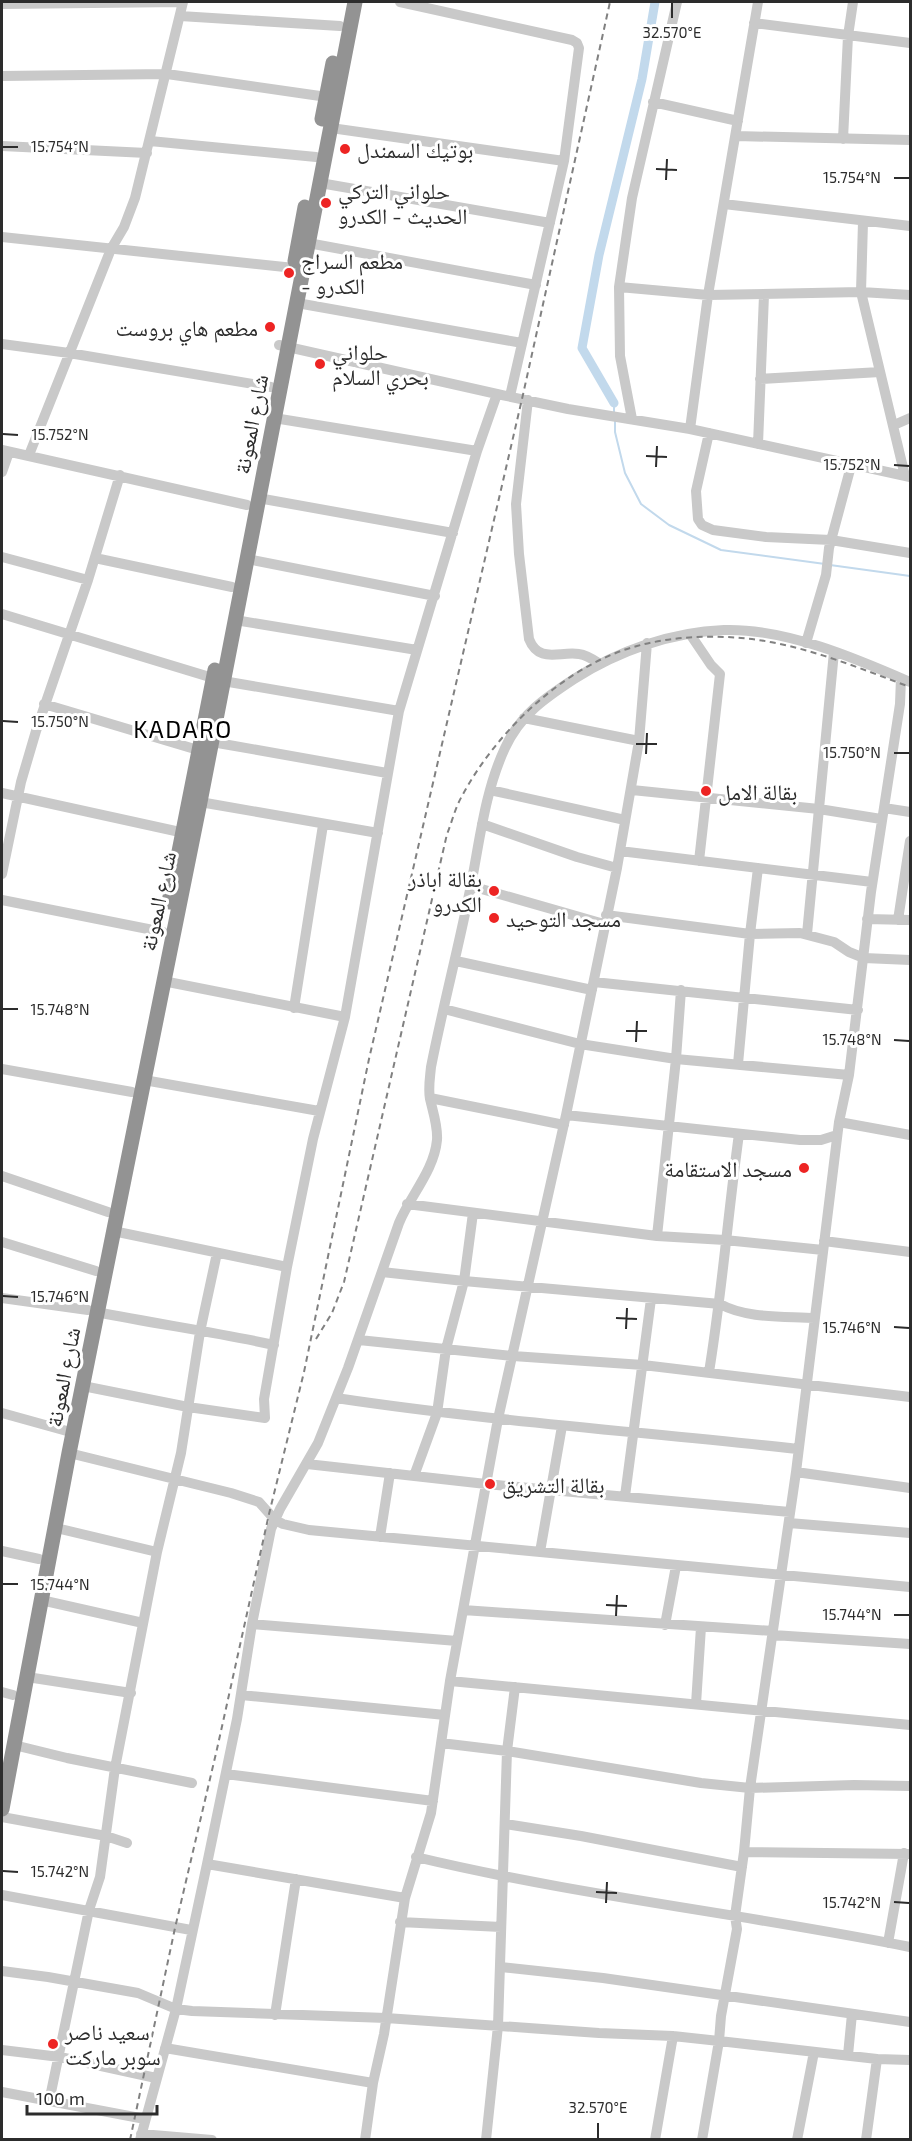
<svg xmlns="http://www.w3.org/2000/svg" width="912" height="2141" font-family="'Exo 2','Noto Naskh Arabic',sans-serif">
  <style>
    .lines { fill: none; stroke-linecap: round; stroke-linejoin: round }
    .stream { stroke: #c2d9ec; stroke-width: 2 }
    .canal { stroke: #c2d9ec; stroke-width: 9 }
    .minor { stroke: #c9c9c9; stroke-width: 10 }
    .highway { stroke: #939393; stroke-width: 15 }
    .rail { stroke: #818181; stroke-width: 2; stroke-dasharray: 6 4.5; stroke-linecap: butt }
    .ticks { fill: none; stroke: #2c2c2c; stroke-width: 2 }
    .poi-dot { fill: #ed2423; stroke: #fff; stroke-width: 2 }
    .labels { text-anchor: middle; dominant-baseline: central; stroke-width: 6; stroke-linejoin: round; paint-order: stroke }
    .poi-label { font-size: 22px; fill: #2c2c2c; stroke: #fff; text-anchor: start }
    .street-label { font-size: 22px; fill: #2c2c2c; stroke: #fff }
    .neighbourhood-label { font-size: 24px; letter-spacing: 1.5px; fill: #000; stroke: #fff }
    .ticks-label { font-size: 15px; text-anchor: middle; fill: #2c2c2c; stroke: #fff; stroke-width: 6; stroke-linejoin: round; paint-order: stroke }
  </style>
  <rect width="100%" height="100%" fill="#fff"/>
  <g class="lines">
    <path class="stream" d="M614,403V412
      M615,421V432L625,473L641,504L669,525L721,550L825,564
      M830,565L910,576"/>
    <path class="canal" d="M614,403L582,348L599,255L642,79L655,2"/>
    <path class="minor" d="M400,2L572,40L577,43L579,48L564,161L510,396
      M2,4L183,2
      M180,16L340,26
      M754,23L910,43
      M2,76L167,74L327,97
      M653,102L738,121
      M331,128L564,161
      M736,136L910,140
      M843,139L848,36L853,2
      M150,141L316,157
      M2,146L147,153
      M320,183L550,223
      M724,204L910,226
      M863,222L861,292L905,476
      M2,237L294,268
      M308,243L536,285
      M619,287L708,295L861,292L910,295
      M297,303L522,343
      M2,344L69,353L271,387
      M279,345L497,394L568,409L690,429L910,477
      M760,379L880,372
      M528,400L516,504L519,554L529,639C539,664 559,651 579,654C587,655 594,660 600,664
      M274,418L477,451
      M632,419L620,356L619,287L632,198L677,2
      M894,425L910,418
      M690,429L708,295L758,2
      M709,433L696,491L698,519L702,525L713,530L766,537L831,540L910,553
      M758,444L764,295
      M2,450L247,505
      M29,455L111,249L124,227L135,198L183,2
      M2,472L9,452
      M258,498L453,533
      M2,557L88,580
      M95,558L232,587
      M247,559L435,596
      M2,614L213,678
      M235,620L417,650
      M690,634L711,665L720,674L699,861
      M806,643L826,575L829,548L851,466
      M223,681L399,711
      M44,704L198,750
      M524,718L639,741
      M212,742L387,773
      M490,790L625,820
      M632,790L819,809L881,819
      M2,793L189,834
      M200,802L378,833
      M884,808L910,812
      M482,824L577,857L617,868
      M620,851L872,882
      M2,874L21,782L36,731L88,580L120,475
      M471,886L604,924
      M2,900L163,932
      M606,915L750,934L758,868
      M867,919L910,920
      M898,920L910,841
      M807,934L834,652
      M456,961L592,990
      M163,981L345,1017
      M594,982L858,1010
      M294,1008L323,825
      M444,1009L580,1044L676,1059L849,1075
      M738,1064L750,934L800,933L834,942L849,952L864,958L910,960
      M2,1069L132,1092
      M144,1080L319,1111
      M430,1098L564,1125
      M566,1115L800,1140H821L837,1135
      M839,1122L910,1135
      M2,1176L108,1212
      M407,1204L657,1236L725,1240L823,1250
      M113,1231L287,1267
      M657,1236L676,1059L681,990
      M824,1241L910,1252
      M2,1242L96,1271
      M382,1272L464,1281L720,1304C747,1319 785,1316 815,1318
      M2,1298L88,1310
      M97,1312C156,1324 215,1332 274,1345
      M359,1340L513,1356L643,1365L910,1397
      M709,1372C722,1293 728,1213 739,1134
      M83,1386L188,1407L265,1418L264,1399L287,1267L313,1139L345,1017L399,711L477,451L497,394
      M336,1398C489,1421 644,1432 798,1449
      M2,1413L74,1433
      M69,1453L231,1493L259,1502L275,1520L283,1524L309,1530L910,1587
      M307,1464L486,1484L790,1512
      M796,1472L910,1488
      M414,1476L437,1413L446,1349L464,1281L473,1213
      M625,1496L651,1299
      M789,1523L910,1533
      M56,1528L157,1552
      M380,1537L390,1473
      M2,1551L39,1559
      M540,1552L562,1426
      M41,1600L143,1623
      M463,1610L773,1631
      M252,1624L457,1641
      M665,1625L676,1566
      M773,1635L910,1644
      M27,1677L131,1693
      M450,1681L910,1725
      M2,1692L13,1695
      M241,1695L445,1715
      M696,1704L701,1627
      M441,1743L507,1751L701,1783L750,1788L854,1785L910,1786
      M14,1745L67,1758L192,1783
      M226,1774L433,1801
      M2,1817L106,1836L127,1843
      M506,1824L581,1836L742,1867
      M744,1852L910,1854
      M416,1857C579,1896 746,1914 910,1947
      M207,1864L405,1898
      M2,1895L191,1930
      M400,1922L501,1927
      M888,1943L904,1853
      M501,1967L603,1978L910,2022
      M2,1971L48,1977L138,1993L176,2009L192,2011L386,2018L599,2033L673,2036L719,2041L721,2016L737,1929L735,1916L744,1852L750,1788L796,1472L839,1122L849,1075L871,892L900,704L901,678
      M275,2015L296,1879
      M165,2048L373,2083
      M2,2050L60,2057L156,2078
      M848,2055L852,2014
      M2,2092L145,2119
      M49,2102L89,1910L100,1877L115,1768L157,1552L181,1453L200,1332L217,1253
      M141,2134L212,2140
      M140,2140L176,2009L207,1864L237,1719L252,1624L271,1529L280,1509L318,1443L348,1368L399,1223C410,1196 434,1171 437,1140C438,1126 433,1112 430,1099C428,1088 430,1078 431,1067C443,1006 459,946 471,885C480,839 485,791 505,748C520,715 545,698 574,679C618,651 671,632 724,630C785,628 855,658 910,682
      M365,2140L373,2083L384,2034L405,1898L431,1813L450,1681L498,1419L566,1115L617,868L639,741L647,643
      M486,2140L498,2026L507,1751L515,1687
      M655,2140L673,2036
      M702,2140L719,2041L877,2059L910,2060
      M797,2140L814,2052
      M866,2140L877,2059"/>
    <path class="highway" d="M322,119L333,63
      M295,261L305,207
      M169,902L215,670
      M2,1809L69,1453L200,802L355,2"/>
    <path class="rail" d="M316,1339L332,1313L344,1282L447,834C452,822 455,808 462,796C496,732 565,665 637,646C670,637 707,635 741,638C800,643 856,667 910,687
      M130,2140L175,1928L217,1749L269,1514L304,1372L369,1059L522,399L610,2"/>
  </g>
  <path class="ticks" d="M672,18V3M3,147H18M656,169L677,170M894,178H909M666,180L667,159M3,434L18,435M646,456L667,457M894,465L909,466M656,467L657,446M3,721L18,722M636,744H657M894,753H909M646,754L647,733M3,1009H18M626,1031H647M894,1040L909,1041M636,1042L637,1021M3,1296L18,1297M616,1318L637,1319M894,1327L909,1328M626,1329L627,1308M3,1584H18M606,1605L627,1606M894,1615H909M616,1616L617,1595M3,1871L18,1872M596,1892L617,1893M894,1902L909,1903M606,1903L607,1882M598,2138V2123"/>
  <g class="poi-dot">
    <circle cx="345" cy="149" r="6"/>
    <circle cx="326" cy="203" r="6"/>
    <circle cx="289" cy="273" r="6"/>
    <circle cx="270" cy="327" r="6"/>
    <circle cx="320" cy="364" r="6"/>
    <circle cx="706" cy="791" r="6"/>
    <circle cx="494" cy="891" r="6"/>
    <circle cx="494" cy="918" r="6"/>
    <circle cx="804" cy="1168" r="6"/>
    <circle cx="490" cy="1484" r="6"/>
    <circle cx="53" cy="2044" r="6"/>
  </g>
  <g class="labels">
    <g class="poi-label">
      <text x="357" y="149">بوتيك السمندل</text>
      <text x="338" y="190">حلواني التركي<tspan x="338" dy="25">الحديث - الكدرو</tspan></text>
      <text x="301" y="260">مطعم السراج<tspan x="301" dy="25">- الكدرو</tspan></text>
      <text x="258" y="327" text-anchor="end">مطعم هاي بروست</text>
      <text x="332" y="351">حلواني<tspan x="332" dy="25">بحري السلام</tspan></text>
      <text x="718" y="791">بقالة الامل</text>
      <text x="482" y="878" text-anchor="end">بقالة اباذر<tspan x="482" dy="25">الكدرو</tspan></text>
      <text x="506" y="918">مسجد التوحيد</text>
      <text x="792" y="1168" text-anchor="end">مسجد الاستقامة</text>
      <text x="502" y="1484">بقالة التشريق</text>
      <text x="65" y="2031">سعيد ناصر<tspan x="65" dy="25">سوبر ماركت</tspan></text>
    </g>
    <g class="street-label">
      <text transform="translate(250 424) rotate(-79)">شارع المعونة</text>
      <text transform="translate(157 901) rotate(-78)">شارع المعونة</text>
      <text transform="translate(62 1377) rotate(-79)">شارع المعونة</text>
    </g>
    <g class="neighbourhood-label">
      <text x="183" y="728">KADARO</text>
    </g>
  </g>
  <g class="ticks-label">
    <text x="672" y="38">32.570°E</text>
    <text x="60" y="152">15.754°N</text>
    <text x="852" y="183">15.754°N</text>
    <text x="60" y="440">15.752°N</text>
    <text x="852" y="470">15.752°N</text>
    <text x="60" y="727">15.750°N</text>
    <text x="852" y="758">15.750°N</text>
    <text x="60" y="1015">15.748°N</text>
    <text x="852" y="1045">15.748°N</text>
    <text x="60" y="1302">15.746°N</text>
    <text x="852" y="1333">15.746°N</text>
    <text x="60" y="1590">15.744°N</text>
    <text x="852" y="1620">15.744°N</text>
    <text x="60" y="1877">15.742°N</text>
    <text x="852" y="1908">15.742°N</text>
    <text x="598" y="2113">32.570°E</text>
  </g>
  <rect width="912" height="2141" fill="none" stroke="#2c2c2c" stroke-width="6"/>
  <path d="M27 2105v9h130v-9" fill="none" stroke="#2c2c2c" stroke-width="3"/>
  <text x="36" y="2105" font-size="18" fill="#2c2c2c" stroke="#ffffff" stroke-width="4.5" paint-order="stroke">100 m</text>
</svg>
